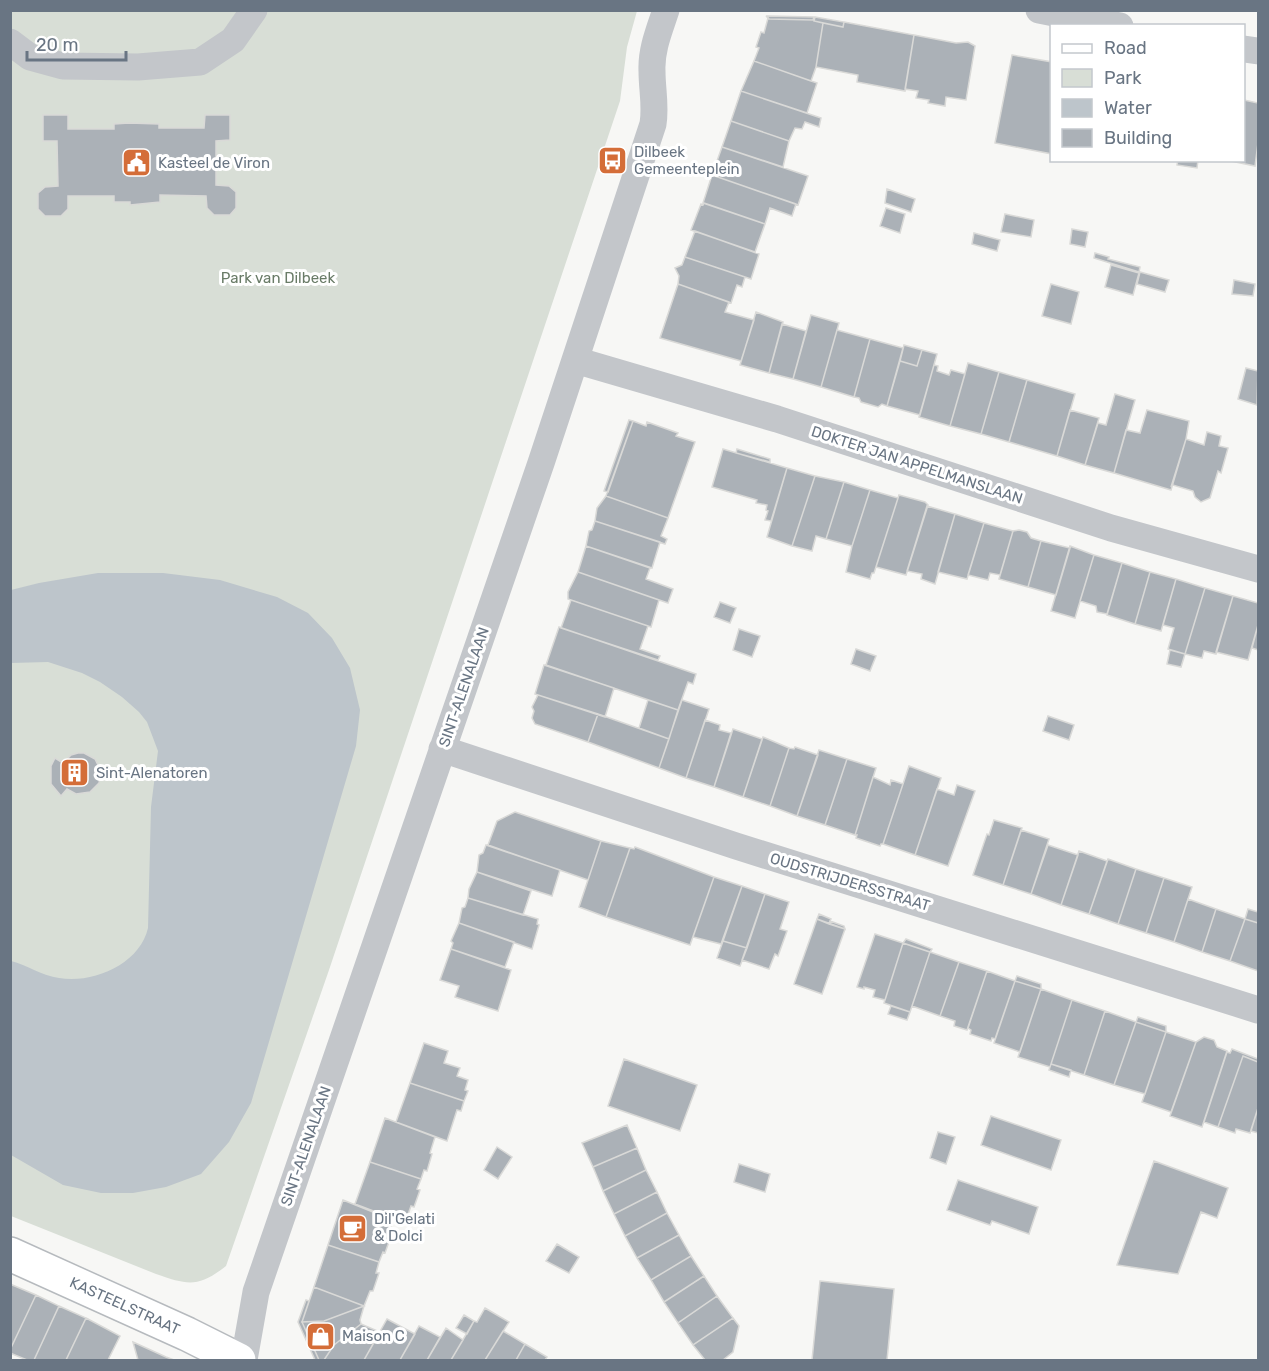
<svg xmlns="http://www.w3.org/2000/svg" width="1269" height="1371" font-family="Rubik,sans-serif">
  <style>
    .green { fill: #d8ded6 }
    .water { fill: #bdc5cb }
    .building { fill: #abb1b7; stroke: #d9d9d7; stroke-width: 1.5 }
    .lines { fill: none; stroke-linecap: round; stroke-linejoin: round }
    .secondary-casing { stroke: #b6babe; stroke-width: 36 }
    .street { stroke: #c3c6ca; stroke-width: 27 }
    .secondary { stroke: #fff; stroke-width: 33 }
    .labels { text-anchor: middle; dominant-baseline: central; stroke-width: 6; stroke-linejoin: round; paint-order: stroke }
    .poi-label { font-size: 15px; fill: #697583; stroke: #fff; text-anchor: start }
    .park-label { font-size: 15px; fill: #697b67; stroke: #fff }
    .street-label { font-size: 15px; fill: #697583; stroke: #fff }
  </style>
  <rect width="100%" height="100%" fill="#f7f7f5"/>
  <path class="green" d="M10,11H637L627,47L620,101L329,970L226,1266C198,1288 188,1285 156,1274L11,1216Z"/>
  <path class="water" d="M98,573H163L220,580L277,597L308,613L332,638L350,668L360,710L356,746L251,1103L229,1142L201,1174L166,1187L133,1193H101L63,1185L11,1155V961C27,965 42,976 59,978C93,984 140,964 148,928L151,807L158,751L147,722L139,712L122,697L100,682L82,673L48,662L11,663V590L39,583Z"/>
  <path class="building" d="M766,16L769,19L813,20L814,17H815L814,21L823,23L816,67L811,81L754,61L759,48L756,47L761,32L764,33L768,18Z
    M767,16L814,17L813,20L769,19Z
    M815,17L844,22L843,27L814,21Z
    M844,22L914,35L905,91L857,82L858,75L816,67L823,23L843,27Z
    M914,35L956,43L968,42L975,46L966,100L946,97L945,106L928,103L929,100L916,98L918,91L905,89Z
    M1012,55L1052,62V154L995,143Z
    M754,61L817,83L807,113L741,91Z
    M741,91L821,118L819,127L805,122L802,129L795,128L789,141L731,121Z
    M1244,100L1258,103V143L1255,166L1226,160H1244Z
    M43,115H68V129H114V124L129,123L159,124V128H204L205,115H230V140L216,141V185L229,186L236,192V208L230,215H214L207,208L206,196L160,195V202L130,205V202H114V196H68V209L61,216H45L38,209V193L45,187L58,186L57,141H43Z
    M731,121L789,141L783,167L722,147Z
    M722,147L808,176L798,205L712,175Z
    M1178,160H1198L1197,168L1177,165Z
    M712,175L796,204L792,216L770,208L765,224L703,203Z
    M887,189L915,199L911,212L885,203Z
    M704,203L765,224L755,252L691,230L701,204L703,205Z
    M886,208L905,214L900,233L880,226Z
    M1005,214L1034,220L1031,237L1001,232Z
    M1072,229L1088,232L1085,247L1070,244Z
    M695,231L759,254L751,279L685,257Z
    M974,233L1000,240L997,251L972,244Z
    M1095,253L1109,257L1108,259L1140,267L1139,272L1094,258Z
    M685,257L745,277L742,287L737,285L731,303L678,284L679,276L675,268L682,265Z
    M1111,265L1139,273L1133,295L1105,287Z
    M1140,272L1169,280L1165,292L1137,284Z
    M1234,280L1255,284L1253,296L1232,294Z
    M678,284L729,302L725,312L754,320L741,361L660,338Z
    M1051,284L1079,292L1071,324L1042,316Z
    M756,312L783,322L769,373L740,365Z
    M811,315L839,323L821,387L793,379Z
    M782,324L806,331L793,379L769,373Z
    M837,330L870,339L854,397L821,387Z
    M870,339L903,348L887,406L882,404L878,407L861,402L859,398L854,397Z
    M904,345L922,350L917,366L900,361Z
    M922,350L937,354L920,415L887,406L900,361L917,366Z
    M968,363L999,372L981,434L950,426Z
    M934,365L938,366L937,371L949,375L951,370L965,374L950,426L919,417Z
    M1246,368L1258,371L1257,405L1238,399Z
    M999,372L1027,380L1009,442L981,434Z
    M1027,380L1075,394L1057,456L1009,442Z
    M1115,394L1135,400L1114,473L1085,465L1098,423L1106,425Z
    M1070,410L1099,418L1085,465L1057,456Z
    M1147,410L1189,421L1186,439L1171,490L1114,473L1126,430L1140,433Z
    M629,420L633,421L608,492L604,491Z
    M633,421L646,426L647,422L678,433L676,436L695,442L668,518L606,496Z
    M1207,432L1221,436L1219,446L1228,448L1221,473L1218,471L1210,498L1201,502L1195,497L1193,491L1173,485L1171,487L1186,439L1204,445Z
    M723,449L787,468L771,521L765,520L768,511L766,510L767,505L756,503L757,500L712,487Z
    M737,449L770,459V462L736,453Z
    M787,468L815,476L792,546L767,537Z
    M815,476L844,482L826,539L816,536L812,551L792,546Z
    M844,482L870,490L852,546L826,539Z
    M870,490L898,498L874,573H872L870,579L846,572L852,546Z
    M899,495L925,502L928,505L906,575L876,567Z
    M606,496L668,518L661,536L667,539L665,544L595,521L597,508Z
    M927,506L955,514L935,584L921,579L922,574L907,571Z
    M955,514L984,523L967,579L938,572Z
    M595,521L660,542L652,568L586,546L589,531L592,530Z
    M984,523L1013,531L1000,575L990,573L988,580L968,575Z
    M1019,530L1027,532L1031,538L1041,541L1028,587L999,579L1013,531Z
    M1041,541L1070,548L1056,595L1028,587Z
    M586,546L650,568L646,579L673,589L668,603L578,572Z
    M1070,546L1094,555L1075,618L1051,611Z
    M1094,555L1122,563L1107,614L1097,612L1096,606L1080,601Z
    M1122,563L1150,572L1135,624L1107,615Z
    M578,572L659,600L651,627L568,599V592Z
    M1150,572L1176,579L1161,631L1135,624Z
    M1176,579L1205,588L1185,654L1168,649L1174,628L1163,625Z
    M1205,588L1233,596L1216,654L1204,651L1202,658L1185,654Z
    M1233,596L1258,603V625L1248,660L1216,652Z
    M571,600L648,626L640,649L660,656L658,660L561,628Z
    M720,602L736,608L730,623L714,617Z
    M1258,625V650L1252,648Z
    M559,627L696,674L693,684L688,682L678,710L546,665Z
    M739,629L760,636L752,657L733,650Z
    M856,649L876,656L870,671L851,664Z
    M1170,650L1185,654L1181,667L1167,664Z
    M544,665L614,688L605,717L535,694Z
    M538,695L598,714L588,742L535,724L532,718L534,711L532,707Z
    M648,700L678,710L669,739L639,728Z
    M682,700L709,709L686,778L659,768Z
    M598,714L669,739L659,768L588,742Z
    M1048,716L1074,725L1069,740L1043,731Z
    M705,720L720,725L719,730L731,733L714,787L686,778Z
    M733,729L762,739L743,797L714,787Z
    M763,737L789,748L770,806L743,797Z
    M795,747L818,755L797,816L770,806L789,748L794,749Z
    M819,750L847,759L825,825L797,816Z
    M78,753H84L95,759L101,771L99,783L90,792L76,794L67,789L61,796L51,784V766L55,758L63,763L71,755Z
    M847,759L876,768L855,835L825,825Z
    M909,766L941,778L915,855L883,844Z
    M873,777L890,785L891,780L903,784L883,844H881L880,846L856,838L857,835H855Z
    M957,785L975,791L948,866L915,855L937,789L954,795Z
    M515,812L601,841L588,880L488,845L497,821Z
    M994,820L1022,828L1003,885L973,875L987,834L989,835Z
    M1021,830L1049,839L1031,894L1003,885Z
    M601,841L630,848L606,917L579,907Z
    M486,845L560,870L552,896L477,872L479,855L483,853Z
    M1048,845L1078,855L1061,905L1031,894Z
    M635,847L714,877L690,945L606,917L630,848L634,849Z
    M1079,851L1107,861L1089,914L1061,905Z
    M1108,859L1136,869L1118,924L1089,914Z
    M1136,869L1164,878L1146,933L1118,924Z
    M477,872L531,891L523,915L468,898L469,889Z
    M714,877L742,886L721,944L693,937Z
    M1164,878L1192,887L1174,942L1146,933Z
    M742,886L765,894L747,948L723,941Z
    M765,894L789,902L780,929L787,931L778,956L775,954L769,969L742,960Z
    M468,898L538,919L537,924L539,925L532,949L459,923L462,908L465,907Z
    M1188,899L1216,909L1202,952L1174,942Z
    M1216,909L1245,919L1230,961L1202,952Z
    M1248,909L1258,912V923L1245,919Z
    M819,914L831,919L829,924L817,919Z
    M817,919L845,929L822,994L794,984Z
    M1245,919L1258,923V971L1230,961Z
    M830,921L844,926L845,929L829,924Z
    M459,923L514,942L505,967L451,949L453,943L451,941Z
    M875,934L903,943L885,1000L873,997L875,990L864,987V989L857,987Z
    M906,939L932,949L930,952L903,943Z
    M723,941L747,948L740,966L717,958Z
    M903,943L930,952L910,1012L884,1003Z
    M451,949L511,970L498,1011L455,997L459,986L440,980Z
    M930,952L959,962L940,1016L912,1006Z
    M959,962L987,971L967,1030L954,1026L955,1021L940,1016Z
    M987,971L1015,981L995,1039L992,1038L991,1041L970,1034L971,1030L968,1028Z
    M1017,976L1041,984V989L1015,981Z
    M1015,981L1041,989L1020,1052L994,1043Z
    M1041,989L1072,1000L1050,1067L1018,1057Z
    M1072,1000L1105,1011L1084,1075L1051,1064Z
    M891,1006L910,1012L907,1020L888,1014Z
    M1105,1011L1136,1022L1114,1085L1084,1075Z
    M1138,1017L1166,1026V1032L1136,1022Z
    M1136,1022L1166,1032L1145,1094L1114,1085Z
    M1166,1032L1196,1042L1171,1112L1142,1102Z
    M1204,1037L1214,1040L1217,1047L1227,1051L1202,1127L1170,1116L1196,1042Z
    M424,1043L448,1051L444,1063L460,1068L457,1076L468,1080L465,1090L468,1091L464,1101L410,1083Z
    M1232,1049L1258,1059V1062L1243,1056L1218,1127L1204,1122L1227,1052L1230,1053Z
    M1243,1056L1258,1062V1108L1250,1133L1236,1129L1235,1133L1218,1127Z
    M624,1059L697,1085L680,1131L608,1106Z
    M1051,1064L1071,1070L1069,1077L1049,1070Z
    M410,1083L464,1101L461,1111L457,1110L447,1141L396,1122Z
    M1258,1108V1133L1251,1131Z
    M991,1116L1061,1140L1051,1170L981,1145Z
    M385,1118L435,1137L430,1153L432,1154L427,1171L424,1170L421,1179L370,1162Z
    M627,1125L637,1148L593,1167L582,1143Z
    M938,1132L955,1137L946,1164L930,1158Z
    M497,1147L512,1157L498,1179L484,1170Z
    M637,1148L646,1170L603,1191L593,1167Z
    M1154,1161L1228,1188L1217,1218L1201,1212L1178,1274L1117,1265Z
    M370,1162L421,1179L417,1189L420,1190L414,1207L411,1206L405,1223L355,1204Z
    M739,1164L770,1174L765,1192L734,1182Z
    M646,1170L657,1192L614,1214L603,1191Z
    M958,1180L1038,1207L1029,1234L992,1221L990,1225L947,1210Z
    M657,1192L667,1213L625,1236L614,1214Z
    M343,1200L393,1220L389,1235L391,1236L385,1253L383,1252L379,1262L328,1245Z
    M667,1213L679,1235L637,1258L625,1236Z
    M679,1235L691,1256L651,1280L637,1258Z
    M557,1244L579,1257L569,1273L546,1261Z
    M328,1245L379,1262L376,1273H379L373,1291H370L364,1306L314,1287Z
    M691,1256L704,1276L664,1302L651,1280Z
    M704,1276L717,1296L678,1323L664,1302Z
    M820,1281L894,1289L887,1360H812Z
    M10,1284L36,1295L10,1350Z
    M314,1287L364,1306L324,1321L302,1322Z
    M36,1295L59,1306L34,1360H27L10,1353V1350Z
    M717,1296L733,1318L693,1345L678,1323Z
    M306,1300L309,1301L302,1322L319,1360H315L298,1322Z
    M59,1306L86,1318L66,1360H34Z
    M364,1306L360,1320L361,1324L334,1345L324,1360H319L302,1322L324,1321Z
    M485,1308L509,1322L485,1360H451L474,1321L477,1322Z
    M464,1315L474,1321L467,1334L456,1328Z
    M86,1318L120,1336L108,1360H66Z
    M733,1318L739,1326L733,1352L723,1360H705L693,1345Z
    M387,1319L415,1334L400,1360H364Z
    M361,1324L380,1332L364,1360H324L334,1345Z
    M419,1326L440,1337L427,1360H400Z
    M446,1328L463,1340L451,1360H427Z
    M503,1331L525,1344L516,1360H485Z
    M133,1342L166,1357L174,1360H138Z
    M525,1344L547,1357L545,1360H516Z"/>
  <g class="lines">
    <defs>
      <g id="secondary">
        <path id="s1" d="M10,1254L187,1334L239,1360"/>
      </g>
    </defs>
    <use href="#secondary" class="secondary-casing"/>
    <path class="street" d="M1039,10L1120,26
      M10,42L30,57L63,66L138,67L200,62L233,40L254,10
      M1244,49L1258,51
      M575,360L777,419L1111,528L1258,569
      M442,749L736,846L1258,1010
      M244,1360L256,1292L541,463L653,124C656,106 652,90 652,71C651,50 659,31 666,10"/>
    <use href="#secondary" class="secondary"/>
  </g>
  <defs>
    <symbol id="bus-square" viewBox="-11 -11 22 22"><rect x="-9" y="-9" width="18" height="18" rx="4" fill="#d46d38" stroke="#fff"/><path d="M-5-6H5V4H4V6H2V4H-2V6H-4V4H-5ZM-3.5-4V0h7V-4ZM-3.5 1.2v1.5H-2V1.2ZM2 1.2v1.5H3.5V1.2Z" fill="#fff"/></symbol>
    <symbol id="civic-square" viewBox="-11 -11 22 22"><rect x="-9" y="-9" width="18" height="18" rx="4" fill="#d46d38" stroke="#fff"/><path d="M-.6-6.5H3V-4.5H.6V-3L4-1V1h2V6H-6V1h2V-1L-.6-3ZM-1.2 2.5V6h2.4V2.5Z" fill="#fff"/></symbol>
    <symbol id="building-square" viewBox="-11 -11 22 22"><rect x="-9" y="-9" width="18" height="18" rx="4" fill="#d46d38" stroke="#fff"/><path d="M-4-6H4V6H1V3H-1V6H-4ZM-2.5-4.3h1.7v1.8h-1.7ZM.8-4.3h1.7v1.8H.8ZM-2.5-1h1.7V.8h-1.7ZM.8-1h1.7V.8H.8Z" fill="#fff"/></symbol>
    <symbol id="cafe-square" viewBox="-11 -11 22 22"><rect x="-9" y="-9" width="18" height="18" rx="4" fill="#d46d38" stroke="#fff"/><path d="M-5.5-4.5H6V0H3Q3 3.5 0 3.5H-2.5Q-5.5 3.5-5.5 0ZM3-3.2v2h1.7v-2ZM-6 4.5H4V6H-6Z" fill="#fff"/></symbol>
    <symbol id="shop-square" viewBox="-11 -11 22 22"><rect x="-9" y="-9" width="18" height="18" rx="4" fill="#d46d38" stroke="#fff"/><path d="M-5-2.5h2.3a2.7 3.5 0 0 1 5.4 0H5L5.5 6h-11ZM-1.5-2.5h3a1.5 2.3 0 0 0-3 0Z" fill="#fff"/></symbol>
  </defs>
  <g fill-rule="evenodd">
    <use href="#bus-square" x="596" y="144" width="33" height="33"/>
    <use href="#civic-square" x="120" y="146" width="33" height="33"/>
    <use href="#building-square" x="58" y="756" width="33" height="33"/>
    <use href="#cafe-square" x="336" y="1212" width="33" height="33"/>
    <use href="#shop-square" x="304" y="1320" width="33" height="33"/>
  </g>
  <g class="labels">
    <g class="poi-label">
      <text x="634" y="152">Dilbeek<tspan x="634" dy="17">Gemeenteplein</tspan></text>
      <text x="158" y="163">Kasteel de Viron</text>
      <text x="96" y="773">Sint-Alenatoren</text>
      <text x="374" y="1219">Dil'Gelati<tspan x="374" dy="17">&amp; Dolci</tspan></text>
      <text x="342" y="1336">Maison C</text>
    </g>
    <g class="park-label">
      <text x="278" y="278">Park van Dilbeek</text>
    </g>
    <g class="street-label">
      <text transform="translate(917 465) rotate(18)">DOKTER JAN APPELMANSLAAN</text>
      <text transform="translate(464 687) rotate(-71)">SINT-ALENALAAN</text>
      <text transform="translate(850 882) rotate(17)">OUDSTRIJDERSSTRAAT</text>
      <text transform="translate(306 1146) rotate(-71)">SINT-ALENALAAN</text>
      <text stroke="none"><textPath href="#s1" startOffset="126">KASTEELSTRAAT</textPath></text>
    </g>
  </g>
  <rect width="1269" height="1371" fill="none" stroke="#697583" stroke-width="24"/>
  <rect x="1050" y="24" width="195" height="138" fill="#ffffff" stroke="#c3c8cd" stroke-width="1.5"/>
  <rect x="1062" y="44" width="30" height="9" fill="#ffffff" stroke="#c3c8cd" stroke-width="1.5"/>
  <text x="1104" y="54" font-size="18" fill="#697583">Road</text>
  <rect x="1062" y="69" width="30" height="18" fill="#d8ded6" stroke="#c3c8cd" stroke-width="1.5"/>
  <text x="1104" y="84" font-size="18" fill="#697583">Park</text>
  <rect x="1062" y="99" width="30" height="18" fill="#bdc5cb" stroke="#c3c8cd" stroke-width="1.5"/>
  <text x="1104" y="114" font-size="18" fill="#697583">Water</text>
  <rect x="1062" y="129" width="30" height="18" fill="#abb1b7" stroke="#c3c8cd" stroke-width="1.5"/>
  <text x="1104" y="144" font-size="18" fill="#697583">Building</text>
  <path d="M27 51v9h99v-9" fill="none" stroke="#697583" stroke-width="3"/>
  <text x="36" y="51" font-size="18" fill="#697583" stroke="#ffffff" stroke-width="4.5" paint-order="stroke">20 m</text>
</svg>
